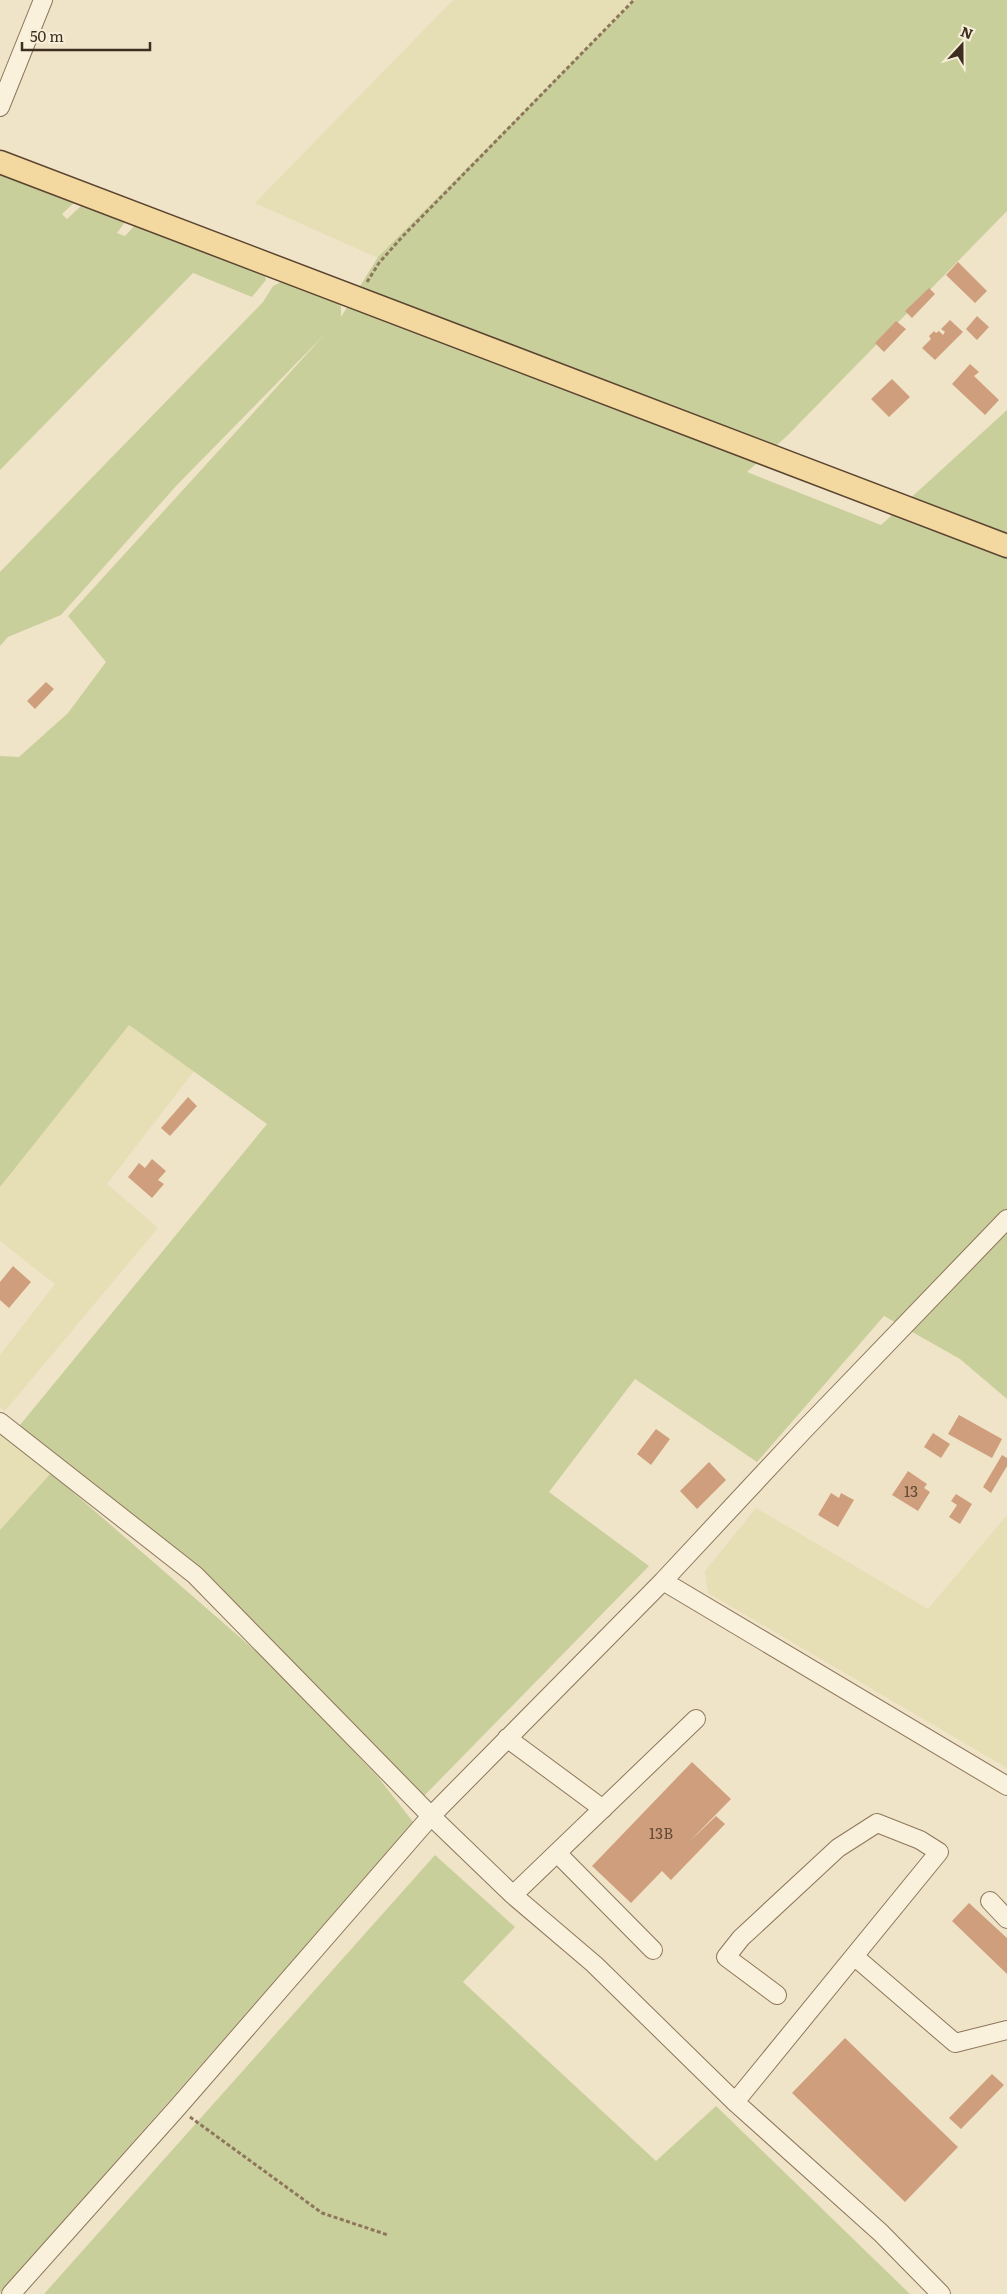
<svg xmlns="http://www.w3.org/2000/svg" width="1007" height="2294" font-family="Literata,serif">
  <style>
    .farmland { fill: #e6deb5 }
    .green { fill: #c9cf9b }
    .building { fill: #cf9f7d }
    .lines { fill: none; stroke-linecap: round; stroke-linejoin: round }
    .minor-casing { stroke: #8d765c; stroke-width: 20 }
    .major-casing { stroke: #5b4430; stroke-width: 25 }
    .path { stroke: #8d765c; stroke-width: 3; stroke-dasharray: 4 2.5; stroke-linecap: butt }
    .minor { stroke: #faf1dc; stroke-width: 18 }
    .major { stroke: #f3d9a0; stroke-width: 22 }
    .labels { text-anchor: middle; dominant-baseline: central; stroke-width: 5; stroke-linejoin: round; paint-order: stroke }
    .number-label { font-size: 15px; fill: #624a37 }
  </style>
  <rect width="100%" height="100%" fill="#f0e4c8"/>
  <path class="farmland" d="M453,0H636L402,237L378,258L255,203Z
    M129,1025L194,1071L107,1184L158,1228L5,1411L0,1407V1355L55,1284L0,1241V1187Z
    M0,1432L51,1473L0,1530Z
    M756,1508L928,1609L1007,1515V1768L708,1593L705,1571Z"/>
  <path class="green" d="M635,0H1007V211L788,435L747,472L881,525L1007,410V1399L960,1359L884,1316L757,1462L635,1379L549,1492L649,1566L424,1796L20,1425L267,1124L129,1025L0,1187V756L19,757L68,713L106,662L68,616L325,334L177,485L61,615L8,637L0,646V572L263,302L273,286L281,282L332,298L341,306V317L378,257Z
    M0,173L74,203L62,214L67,219L81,206L125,222L117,233L125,236L135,225L264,274L266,280L252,297L193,273L0,470Z
    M51,1473L273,1666L378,1777L414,1823L0,2293V1530Z
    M435,1855L515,1927L463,1982L656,2161L716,2106L910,2294H44Z"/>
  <path class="building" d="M958,262L987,291L975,303L946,275Z
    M929,288L935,294L912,318L905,311Z
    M977,316L989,327L977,340L966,329Z
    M950,320L963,332L935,360L922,348L931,339L929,336L934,331L936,333L939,331L943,335L945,332L941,329Z
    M896,321L906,329L884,352L875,343Z
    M970,364L979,372L974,376L999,400L985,415L952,384Z
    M892,379L910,397L889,417L871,399Z
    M46,682L54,689L35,709L27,701Z
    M188,1097L197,1106L170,1136L161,1128Z
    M152,1159L166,1171L158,1180L164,1184L152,1198L128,1177L139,1163L145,1168Z
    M13,1266L31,1282L9,1308L0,1300V1282Z
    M959,1415L1002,1439L992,1458L948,1434Z
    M656,1429L670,1439L651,1465L637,1454Z
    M933,1433L950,1444L941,1458L924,1447Z
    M1002,1455L1007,1458V1466L991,1493L983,1487Z
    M709,1462L726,1480L697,1509L680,1491Z
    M908,1471L927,1484L924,1488L930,1492L918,1511L892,1495Z
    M831,1493L839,1498L841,1493L854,1500L838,1527L818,1515Z
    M956,1494L972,1504L960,1524L949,1517L957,1505L951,1501Z
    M692,1762L731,1799L689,1842L716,1816L725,1824L671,1880L662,1871L631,1903L592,1866Z
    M969,1903L1007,1938V1974L952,1921Z
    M845,2038L958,2147L905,2202L792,2093Z
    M992,2074L1004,2085L961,2129L949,2118Z"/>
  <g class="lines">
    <defs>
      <path id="minor" d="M0,107L43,0
        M0,1422L195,1575L431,1816L513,1895L594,1964L735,2102L881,2233L941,2294
        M663,1581L1007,1786
        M507,1738L603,1809
        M557,1853L653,1950
        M513,1895L696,1719
        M990,1901L1007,1919
        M854,1956L955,2043L1007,2030
        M735,2102L939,1852L920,1840L877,1823L838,1848L741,1938L726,1957L777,1995
        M11,2294L177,2108L431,1816L663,1581L802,1432L1007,1219"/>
      <path id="major" d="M0,162L1007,546"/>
    </defs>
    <use href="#minor" class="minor-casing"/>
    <use href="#major" class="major-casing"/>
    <path class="path" d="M367,282L379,263L402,237L634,0
      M190,2117L322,2213L388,2235"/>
    <use href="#minor" class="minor"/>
    <use href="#major" class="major"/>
  </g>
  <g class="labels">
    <g class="number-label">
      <text x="911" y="1490">13</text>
      <text x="661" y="1832">13B</text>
    </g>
  </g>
  <g transform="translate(962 45) rotate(21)" stroke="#f7eed8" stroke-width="4" paint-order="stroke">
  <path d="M0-4L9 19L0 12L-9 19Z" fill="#3d2e20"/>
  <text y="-8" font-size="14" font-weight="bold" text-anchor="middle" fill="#3d2e20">N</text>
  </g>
  <path d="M22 42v8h128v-8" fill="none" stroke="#3d2e20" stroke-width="2.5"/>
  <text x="30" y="42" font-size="15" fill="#3d2e20" stroke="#f7eed8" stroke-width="4" paint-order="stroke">50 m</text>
</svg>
